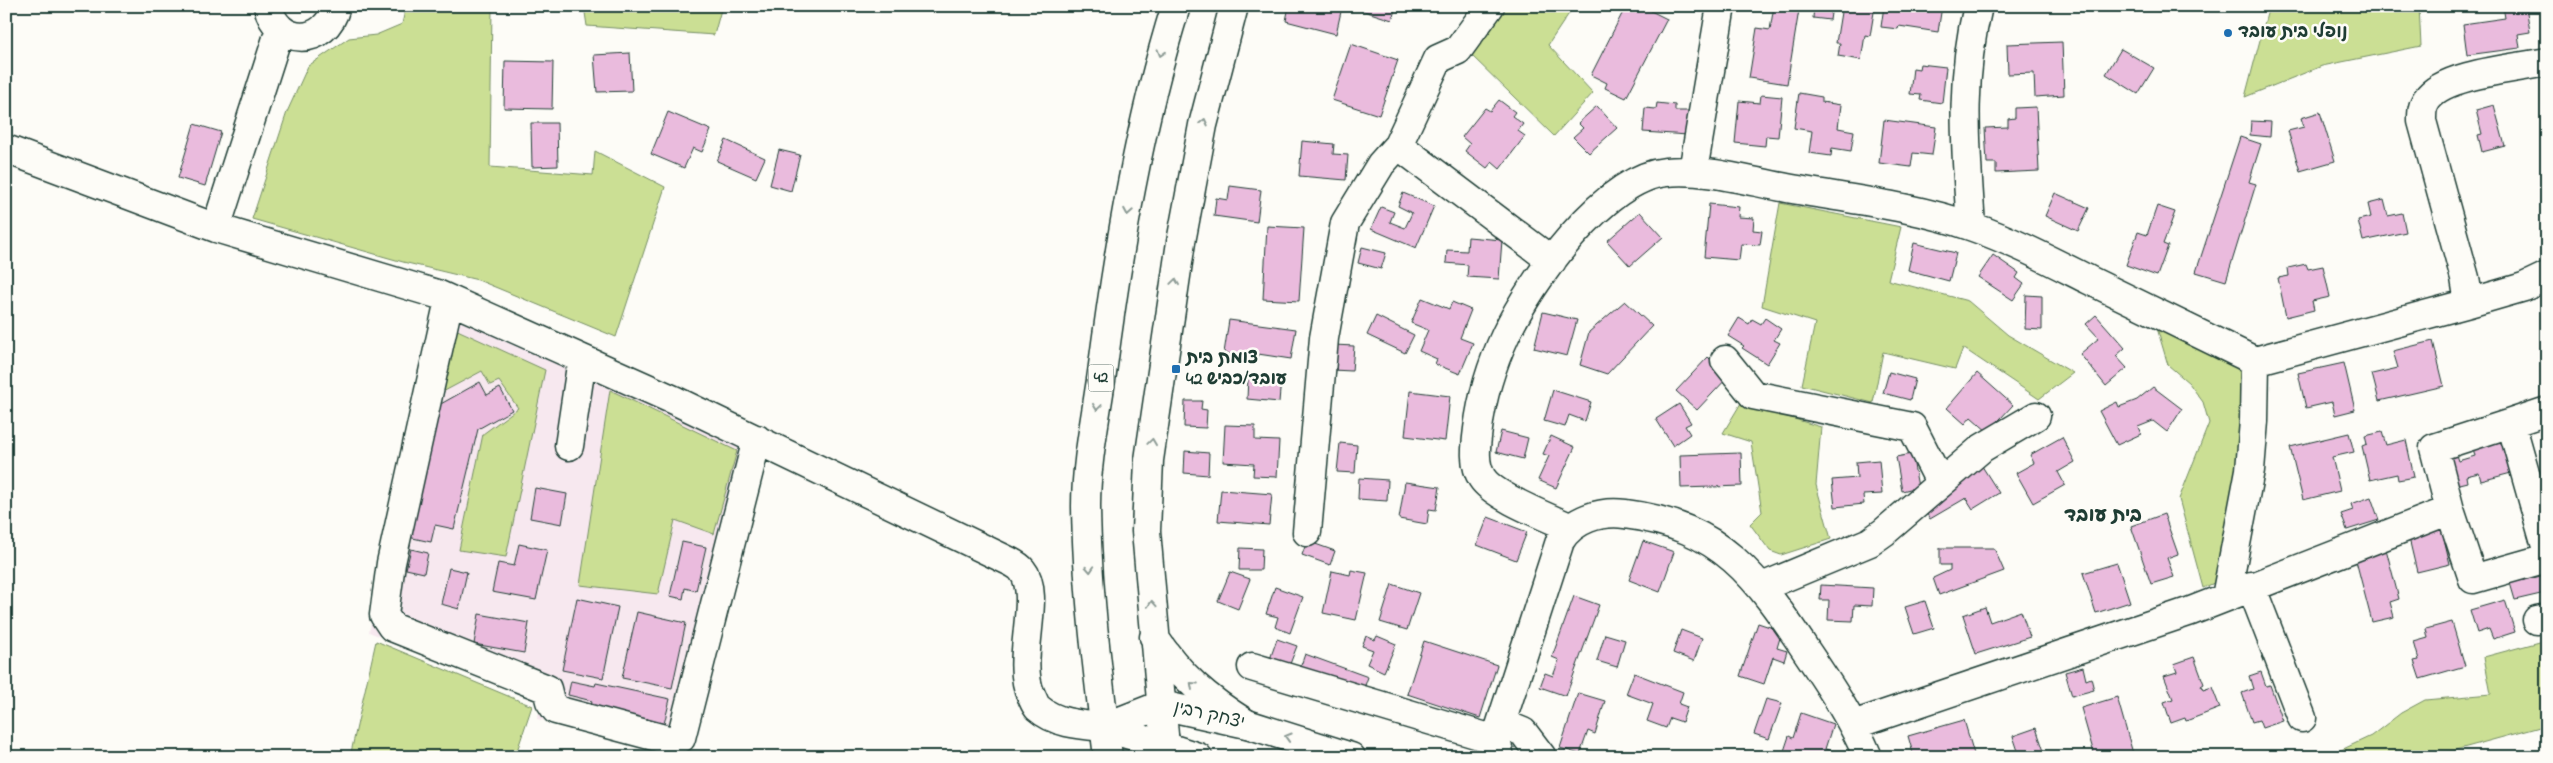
<svg xmlns="http://www.w3.org/2000/svg" width="2553" height="763" font-family="'Indie Flower','Playpen Sans Hebrew',sans-serif">
  <style>
    .built { fill: #f7e8ef }
    .green { fill: #cbdf94; stroke: #758e64 }
    .building { fill: #eabbdd; stroke: #1f3d34 }
    .lines { fill: none; stroke-linecap: round; stroke-linejoin: round }
    .minor-casing { stroke: #1f3d34; stroke-width: 31 }
    .major-casing { stroke: #1f3d34; stroke-width: 31 }
    .highway-casing { stroke: #1f3d34; stroke-width: 31 }
    .minor { stroke: #fdfcf7; stroke-width: 28 }
    .major { stroke: #fdfcf7; stroke-width: 28 }
    .highway { stroke: #fdfcf7; stroke-width: 28 }
    .oneway { stroke: #8e9c96 }
    .poi-dot { fill: #1f6fb2; stroke: #fdfcf7; stroke-width: 2 }
    .labels { text-anchor: middle; dominant-baseline: central; stroke-width: 5; stroke-linejoin: round; paint-order: stroke }
    .shield { fill: #fdfcf7; stroke: #62766e; stroke-width: 1 }
    .shield-label { font-size: 16px; font-weight: bold; fill: #1f3d34 }
    .poi-label { font-size: 18px; font-weight: bold; fill: #1f3d34; stroke: #fdfcf7; text-anchor: start }
    .street-label { font-size: 18px; fill: #1f3d34; stroke: #fdfcf7 }
    .quarter-label { font-size: 20px; font-weight: bold; fill: #1f3d34; stroke: #fdfcf7 }
  </style>
  <rect width="100%" height="100%" fill="#fdfcf7"/>
  <filter id="ink" filterUnits="userSpaceOnUse"><feTurbulence type="fractalNoise" baseFrequency=".02" numOctaves="2"/><feDisplacementMap in="SourceGraphic" scale="10" xChannelSelector="R" yChannelSelector="G"/><feConvolveMatrix kernelMatrix="1 2 1 2 8 2 1 2 1" color-interpolation-filters="sRGB"/></filter>
  <g filter="url(#ink)">
    <path class="built" d="M444,309L766,455L684,750L537,719L542,703L369,632Z"/>
    <path class="green" d="M406,6H492L490,167L593,175L595,151L665,187L616,337L478,280L403,262L252,219L287,112L308,66L349,38L376,35L402,24Z
      M584,6H722L714,35L587,26Z
      M1501,6H1574L1548,45L1593,93L1554,136L1469,53Z
      M2269,6H2419L2421,46L2322,66L2245,97Z
      M1780,203L1901,227L1888,280L1968,301L2008,335L2073,373L2039,399L1963,348L1955,369L1883,352L1873,403L1802,385L1815,323L1762,306Z
      M453,328L545,370L506,557L459,550L483,434L518,408L499,381L490,385L482,371L439,394Z
      M2157,328L2236,364L2243,372L2247,398L2225,570L2214,583L2203,588L2179,499L2209,423L2203,402L2189,383L2168,365Z
      M610,390L737,451L714,534L675,520L658,594L580,585Z
      M1741,403L1821,427L1816,485L1831,539L1781,555L1770,551L1750,524L1762,512L1751,442L1723,433Z
      M2547,640V725L2430,757H2340L2339,751L2371,736L2401,713L2425,700L2491,694L2484,657Z
      M376,641L532,706L515,757H350Z"/>
    <path class="building" d="M1289,6L1342,7L1336,34L1286,21Z
      M1359,6H1396L1392,20L1358,9Z
      M1626,6H1653L1651,11L1667,19L1626,98L1605,88L1607,83L1591,75Z
      M1774,6L1799,10L1787,84L1749,78L1757,28L1770,30Z
      M1814,6H1832L1830,20L1813,18Z
      M1842,6H1875L1870,36L1865,35L1861,60L1838,56L1840,43H1836Z
      M1884,6H1942L1938,32L1899,26L1898,29L1881,27Z
      M2170,6L2163,12L2157,11L2153,6Z
      M2503,6H2526L2530,32L2518,34L2520,48L2467,55L2463,24L2505,18Z
      M2062,42L2064,95L2035,97L2034,73L2008,74L2007,44Z
      M1351,44L1398,60L1379,115L1332,100Z
      M2121,49L2154,68L2138,94L2106,74Z
      M630,53L632,91L597,92L594,55Z
      M505,61L553,62L552,109L504,108Z
      M1920,64L1946,67L1942,103L1920,100L1921,95L1910,94L1913,68L1919,69Z
      M1799,93L1822,97V102L1841,105L1838,128L1854,131L1851,151L1832,148L1831,156L1809,153L1812,131L1794,128Z
      M1761,95L1782,97L1778,137L1766,136L1765,146L1735,143L1739,101L1760,103Z
      M1499,100L1515,112L1512,116L1523,124L1518,131L1525,136L1500,169L1492,162L1487,168L1465,151L1470,144L1462,137L1485,108L1490,111Z
      M1657,103L1675,105V111H1690L1688,135L1643,132L1645,108L1656,109Z
      M2494,105L2505,146L2482,152L2478,135L2482,134L2476,110Z
      M1597,106L1617,128L1589,153L1573,137L1583,128L1578,123Z
      M2036,107L2039,171L1996,173V163H1987L1985,128L2008,127V119L2015,118V108Z
      M668,112L711,130L702,152L693,148L684,168L651,154Z
      M2320,112L2335,161L2300,171L2288,131L2304,127L2301,118Z
      M1884,120L1936,127L1932,155L1913,153L1911,167L1879,163Z
      M2251,121L2271,122L2270,137L2250,135Z
      M531,123H557L558,166L532,167Z
      M194,124L221,132L205,186L178,178Z
      M2240,137L2261,144L2249,182L2256,184L2226,281L2196,272Z
      M726,140L765,158L756,178L717,161Z
      M1302,141L1334,144L1333,154L1348,155L1346,180L1299,176Z
      M779,150L800,155L791,191L770,185Z
      M1230,186L1261,190L1257,222L1214,216L1216,198L1228,200Z
      M1403,193L1434,206L1416,248L1371,229L1381,207L1394,212L1390,222L1405,228L1412,213L1398,206Z
      M2055,193L2089,208L2078,231L2045,216Z
      M2384,200L2388,216L2402,213L2406,232L2363,241L2358,220L2371,217L2368,204Z
      M1709,204L1739,207L1738,217L1754,218L1753,230L1762,231L1760,245L1741,244L1739,260L1704,257Z
      M2157,206L2175,212L2163,244L2168,246L2157,276L2126,265L2138,232L2147,235Z
      M1640,212L1663,237L1630,266L1607,241Z
      M1267,226L1304,228L1299,301L1263,299Z
      M1468,237L1502,240L1499,279L1467,277L1468,265L1446,263L1447,250L1467,251Z
      M1914,243L1956,253L1949,281L1908,270Z
      M1362,247L1386,253L1381,269L1358,263Z
      M1993,255L2019,273L2016,278L2024,284L2013,300L1978,277Z
      M2306,264L2308,269L2323,266L2330,297L2312,301L2314,310L2286,317L2278,278L2289,276L2288,268Z
      M2026,295L2042,296V330L2025,329Z
      M1422,298L1449,309L1452,302L1471,310L1460,338L1473,343L1460,374L1435,364L1437,359L1419,351L1428,330L1411,323Z
      M1625,301L1652,326L1607,374L1580,365L1589,332Z
      M1543,312L1577,320L1567,356L1534,348Z
      M2096,315L2125,348L2116,356L2127,368L2106,386L2080,354L2099,338L2086,324Z
      M1376,316L1414,335L1405,353L1367,335Z
      M1739,318L1749,324L1752,319L1761,324L1765,318L1781,329L1774,340L1780,343L1767,364L1742,348L1744,346L1728,336Z
      M1229,320L1296,329L1291,359L1258,354L1257,359L1224,353Z
      M2433,341L2444,386L2379,401L2372,374L2398,368L2393,351Z
      M1334,345L1354,346L1352,371L1332,370Z
      M1708,357L1728,377L1697,410L1676,391Z
      M2344,363L2355,410L2335,415L2332,402L2306,408L2298,373Z
      M1889,372L1915,379L1910,400L1883,393Z
      M1977,373L2013,405L1988,432L1971,417L1965,424L1947,408Z
      M1248,377L1281,379L1279,402L1247,399Z
      M480,382L487,395L500,388L512,410L478,429L454,529L435,525L431,542L408,537L430,410Z
      M2153,387L2182,409L2167,432L2153,421L2138,427L2141,434L2117,445L2099,411L2117,402L2119,407L2137,400Z
      M1553,390L1591,402L1585,421L1569,415L1565,427L1544,421Z
      M1410,391L1450,396L1445,441L1405,436Z
      M1185,401H1202L1201,409L1207,410L1206,428L1184,427Z
      M1679,404L1691,423L1685,426L1690,434L1673,446L1656,419Z
      M1225,425L1255,426V440L1279,441L1277,477L1253,476L1254,464L1223,462Z
      M1501,431L1528,438L1523,459L1496,452Z
      M2382,432L2386,445L2406,440L2414,477L2398,480L2397,474L2370,480L2362,446L2367,444L2365,436Z
      M2349,433L2354,452L2332,457L2340,491L2303,500L2290,447Z
      M1551,436L1575,447L1556,488L1538,480L1549,456L1543,454Z
      M2062,437L2075,462L2058,472L2065,485L2033,503L2016,473L2034,463L2030,455Z
      M2499,437L2502,446L2508,444L2515,472L2481,481L2479,473L2466,476L2467,482L2451,486L2444,458L2456,455L2458,461L2475,456L2472,444Z
      M1340,443L1357,445L1355,473L1337,472Z
      M1185,451L1209,453L1208,475L1184,473Z
      M1741,453L1742,486L1681,488L1680,455Z
      M1912,454L1918,487L1902,491L1896,457Z
      M1879,460L1882,494L1863,495L1864,504L1835,507L1832,480L1857,478L1856,462Z
      M1980,463L1999,493L1973,509L1966,498L1930,519L1921,505Z
      M1359,478L1388,480L1387,501L1358,499Z
      M1405,482L1440,487L1436,510L1429,509L1427,524L1399,519Z
      M535,488L567,494L562,524L530,518Z
      M1221,490L1272,494L1269,525L1218,521Z
      M2371,497L2379,520L2347,530L2341,514L2353,510L2351,504Z
      M2164,514L2178,554L2167,558L2174,577L2151,584L2131,526Z
      M1488,517L1527,532L1516,560L1477,545Z
      M2441,526L2450,564L2417,572L2408,534Z
      M1307,541L1335,551L1330,565L1302,555Z
      M1643,541L1674,552L1660,592L1629,580Z
      M682,542L706,547L696,591L685,588L683,599L670,596Z
      M519,544L547,550L536,600L492,592L498,563L514,566Z
      M1240,548L1262,549L1261,570H1239Z
      M1940,548H1994L2004,571L1939,595L1933,578L1950,570V565H1940Z
      M411,549L428,553L424,573L406,569Z
      M2386,549L2399,599L2390,602L2394,617L2372,622L2355,557Z
      M2117,563L2130,602L2096,613L2083,573Z
      M449,568L467,572L459,609L441,604Z
      M1351,570L1367,573L1356,620L1323,613L1332,571L1350,575Z
      M1230,572L1250,579L1238,609L1218,601Z
      M2541,576L2545,593L2515,600L2510,583Z
      M1392,584L1419,593L1407,630L1380,622Z
      M1821,585L1873,588L1872,606L1854,605L1853,621L1828,620L1829,600H1820Z
      M1275,587L1303,597L1290,633L1275,627L1278,617L1266,614Z
      M1574,596L1599,605L1566,696L1540,687L1545,673L1553,676L1559,660L1552,657Z
      M577,598L618,607L603,678L562,670Z
      M2505,600L2515,632L2493,639L2489,629L2477,633L2470,610Z
      M1925,601L1934,628L1914,634L1905,607Z
      M1985,607L1990,622L2021,611L2030,637L1976,654L1963,615Z
      M637,612L686,623L672,688L622,678Z
      M479,614L529,623L524,653L474,644Z
      M2452,622L2465,666L2420,679L2414,661L2419,660L2414,642L2428,638L2426,629Z
      M1758,623L1782,631L1777,648L1787,651L1784,661L1773,657L1764,684L1740,676Z
      M1681,630L1702,638L1694,661L1673,653Z
      M1605,634L1625,640L1617,667L1597,661Z
      M1366,636L1375,640L1377,636L1396,644L1384,672L1367,664L1373,650L1362,646Z
      M1277,639L1297,646L1288,669L1269,662Z
      M1424,641L1497,665L1480,718L1407,694Z
      M1305,654L1368,677L1362,694L1299,671Z
      M2194,657L2204,684L2201,686L2203,690L2212,687L2220,708L2186,721L2185,718L2171,723L2164,702L2173,699L2164,676L2177,672L2174,664Z
      M2083,667L2086,680L2091,678L2094,690L2072,696L2065,672Z
      M2261,672L2266,686L2270,685L2283,721L2262,728L2259,720L2252,722L2242,693L2253,689L2249,676Z
      M1634,673L1683,692L1679,704L1687,707L1682,722L1670,718L1666,728L1647,721L1653,704L1626,694Z
      M571,681L595,686L596,683L670,699L664,724L591,707L592,701L568,695Z
      M1578,693L1605,701L1595,734L1588,731L1580,754L1560,748Z
      M2117,697L2134,757H2095L2081,708Z
      M1766,699L1782,703L1769,739L1754,734Z
      M1801,713L1833,724L1825,749L1844,755L1843,757H1782L1789,736L1793,738Z
      M1964,720L1974,754L1965,757H1914L1908,736Z
      M2036,728L2046,757H2020L2013,736Z"/>
    <g class="lines">
      <defs>
        <path id="minor" d="M268,6C277,47 326,47 336,6
          M1398,145L1438,59L1458,50L1490,6
          M6,149L216,228L437,294L676,401L1009,561C1013,563 1019,566 1022,570C1043,595 1014,660 1031,695C1033,699 1035,705 1038,708C1056,724 1082,725 1105,727
          M1693,171L1721,6
          M1971,226C1966,149 1959,83 1978,6
          M216,228L280,29
          M449,300L391,563L384,615L392,627L547,689L550,701L556,710L672,741L681,738L757,439
          M2469,303L2465,278L2422,121C2422,112 2422,106 2427,99C2443,74 2518,68 2547,62
          M1725,360L1753,395L1912,427L1940,482
          M2511,423L2547,411
          M569,446L582,359
          M1569,527C1548,517 1494,497 1482,478C1473,464 1476,445 1478,429C1482,396 1492,364 1506,334C1531,281 1604,178 1666,172C1705,168 1748,181 1787,188C1848,199 1914,206 1973,227C2013,241 2051,261 2089,280C2145,307 2200,334 2255,361L2469,303L2524,287L2547,276
          M1307,532L1324,338L1345,223L1381,164L1398,145L1552,261
          M2547,550L2511,423L2434,448L2450,510L2473,579L2547,558
          M2251,586L2302,718
          M1762,587L1870,542L1884,532L1982,448L2036,416
          M2226,597L2250,470L2254,421L2255,361
          M2537,620L2547,618
          M1252,667L1496,740
          M1501,723L1523,732L1542,757
          M1853,725L2191,611L2450,510
          M1490,757L1560,541C1573,519 1600,511 1625,514C1722,526 1757,577 1807,652C1830,686 1852,719 1868,757"/>
        <path id="major" d="M1105,727L1161,705L1247,724L1351,757
          M1105,727L1198,757
          M1496,740L1500,757"/>
        <path id="highway" d="M1154,637C1180,676 1207,699 1247,724
          M1108,757C1098,674 1087,589 1086,506C1086,462 1096,416 1102,373C1118,250 1139,124 1176,6
          M1166,757L1146,531L1149,460L1181,242L1203,125L1234,6"/>
      </defs>
      <use href="#minor" class="minor-casing"/>
      <use href="#major" class="major-casing"/>
      <use href="#highway" class="highway-casing"/>
      <use href="#minor" class="minor"/>
      <use href="#major" class="major"/>
      <use href="#highway" class="highway"/>
    </g>
    <defs><path id="oneway-chevron" d="M-2-3.5L2.5 0L-2 3.5" fill="none" stroke-width="1.6" stroke-linecap="round" stroke-linejoin="round" transform="scale(1.25)"/></defs>
    <g class="oneway">
      <use href="#oneway-chevron" transform="translate(1161 53) rotate(107)"/>
      <use href="#oneway-chevron" transform="translate(1204 122) rotate(-77)"/>
      <use href="#oneway-chevron" transform="translate(1128 212) rotate(100)"/>
      <use href="#oneway-chevron" transform="translate(1175 282) rotate(-82)"/>
      <use href="#oneway-chevron" transform="translate(1097 407) rotate(98)"/>
      <use href="#oneway-chevron" transform="translate(1152 442) rotate(-82)"/>
      <use href="#oneway-chevron" transform="translate(1090 569) rotate(87)"/>
      <use href="#oneway-chevron" transform="translate(1152 604) rotate(-94)"/>
      <use href="#oneway-chevron" transform="translate(1193 685) rotate(-138)"/>
      <use href="#oneway-chevron" transform="translate(1288 737) rotate(-163)"/>
    </g>
  </g>
  <g class="poi-dot">
    <circle cx="2228" cy="33" r="5"/>
    <rect x="1171" y="364" width="10" height="10" rx="2.5"/>
  </g>
  <g class="labels">
    <rect class="shield" x="1088.5" y="364.5" width="25" height="27" rx="4"/>
    <g class="shield-label">
      <text x="1101" y="378">42</text>
    </g>
    <g class="poi-label">
      <text x="2238" y="33">נופלי בית עובד</text>
      <text x="1186" y="359">צומת בית<tspan x="1186" dy="21">עובד/כביש 42</tspan></text>
    </g>
    <g class="street-label">
      <text transform="translate(1209 716) rotate(13)">יצחק רבין</text>
    </g>
    <g class="quarter-label">
      <text x="2103" y="516">בית עובד</text>
    </g>
  </g>
  <rect width="2553" height="763" fill="none" stroke="#fdfcf7" stroke-width="25"/>
  <rect x="12" y="12" width="2528" height="738" fill="none" stroke="#1f3d34" stroke-width="2" filter="url(#ink)"/>
</svg>
